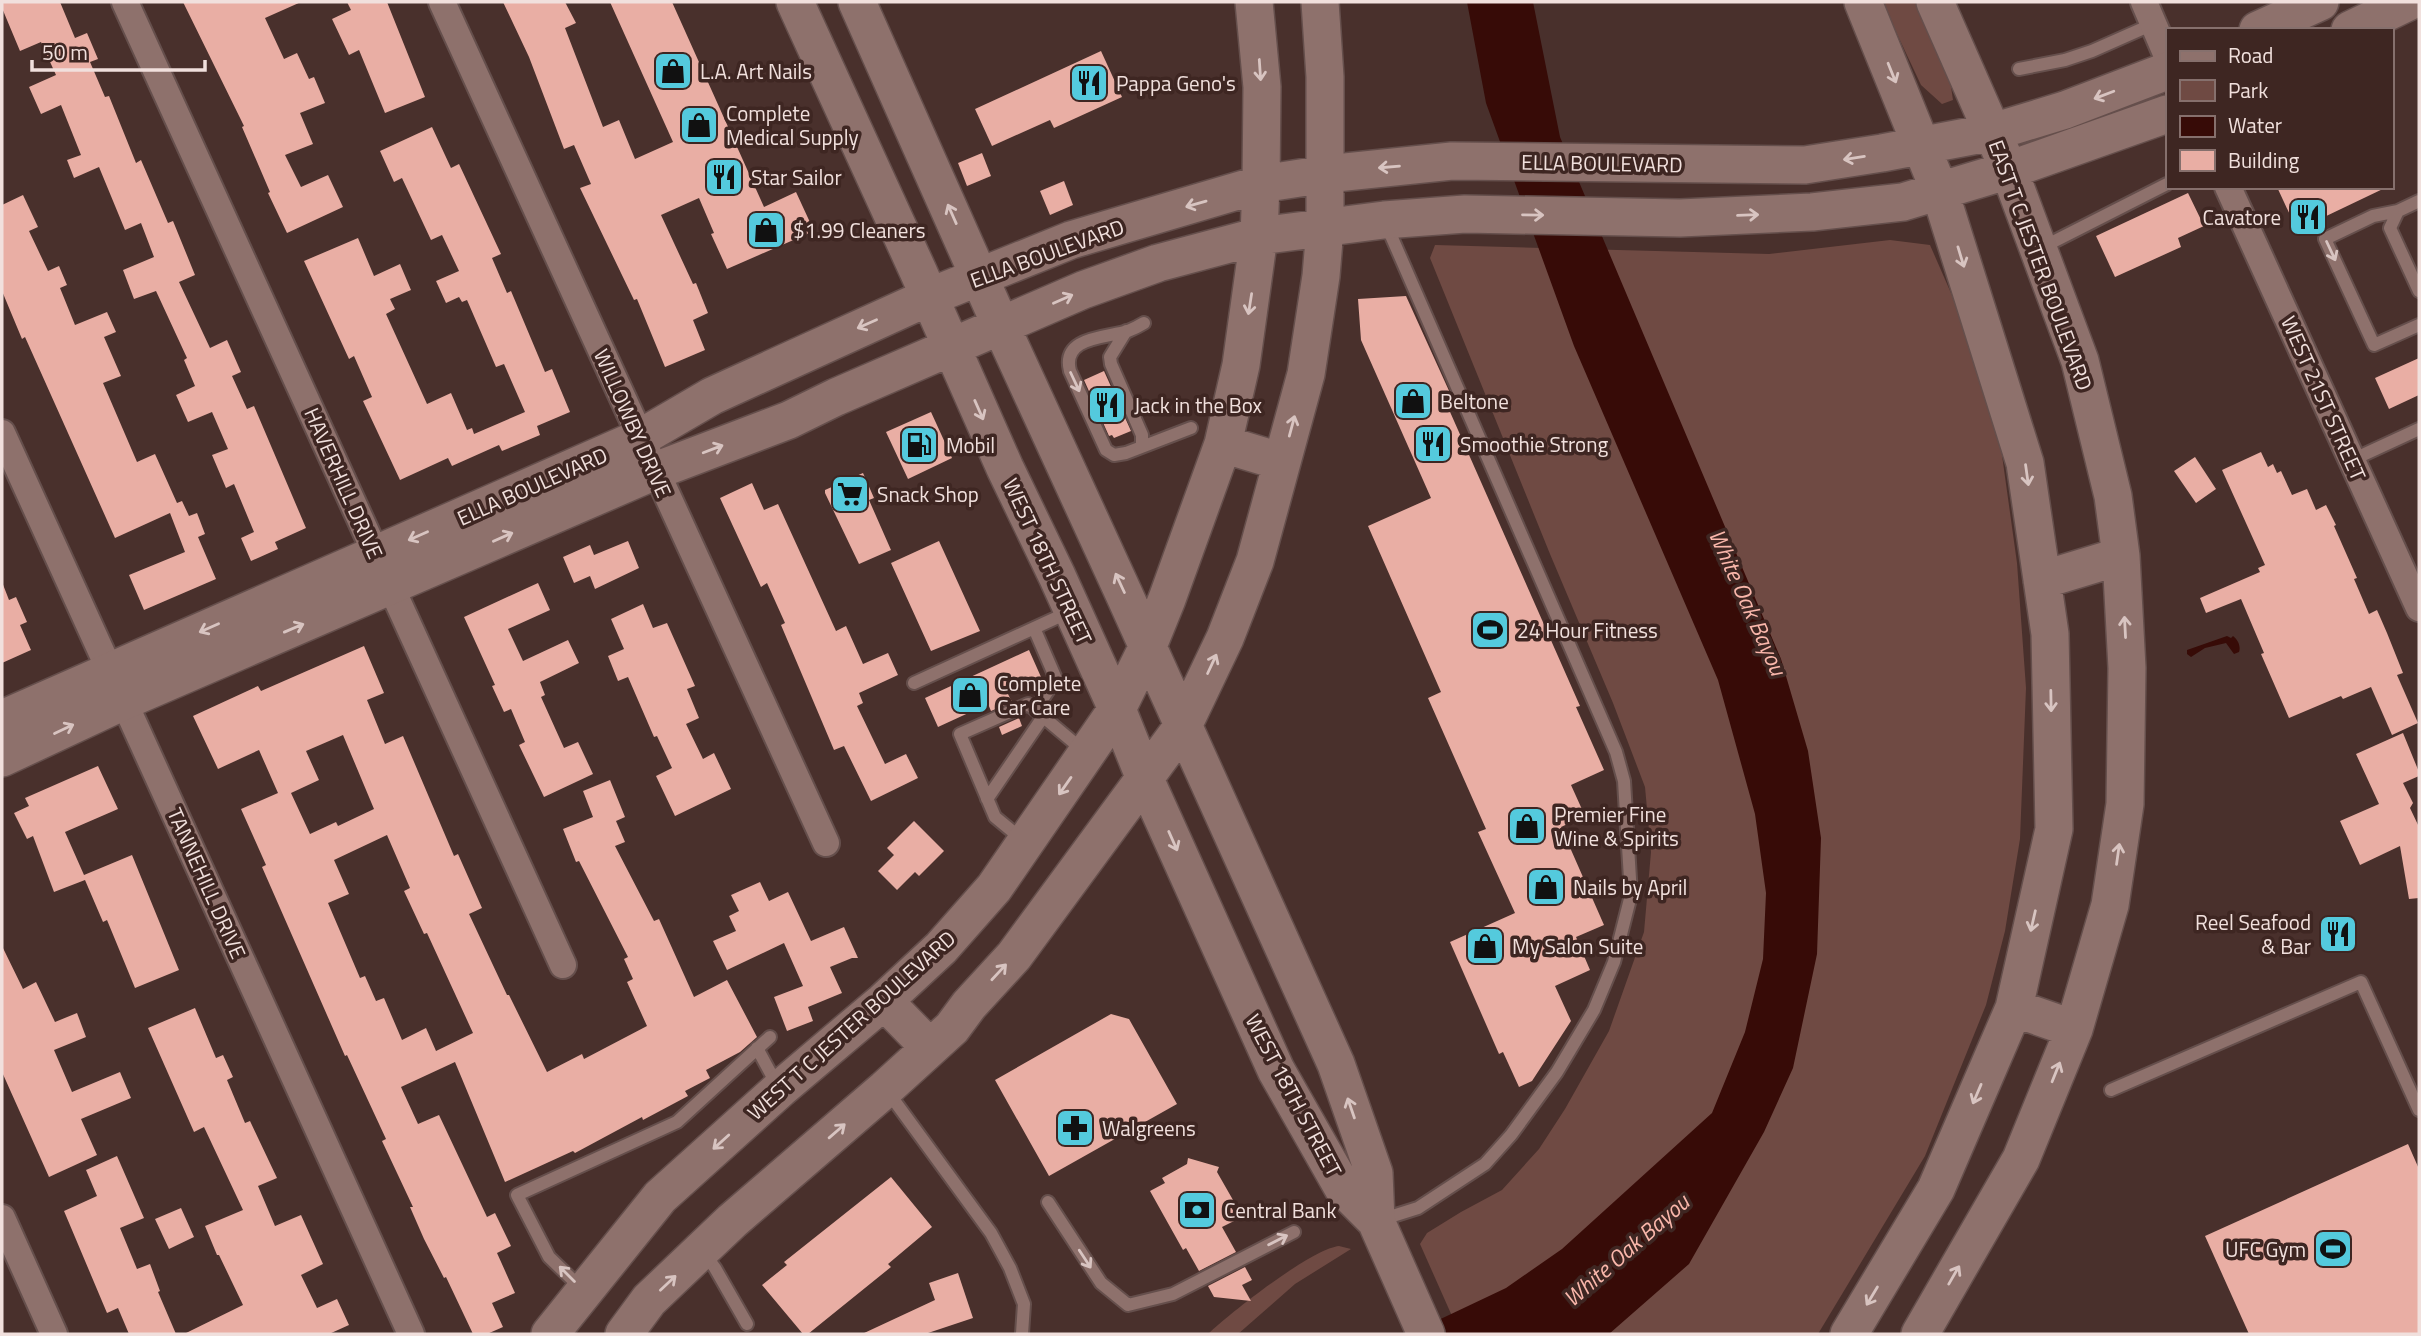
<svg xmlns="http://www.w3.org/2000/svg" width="2421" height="1336" font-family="'Titillium Web',sans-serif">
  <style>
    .green { fill: #6f4a43 }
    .water { fill: #370b07 }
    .building { fill: #e9aea4; fill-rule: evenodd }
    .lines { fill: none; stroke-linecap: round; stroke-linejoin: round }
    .lane-casing { stroke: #654f4c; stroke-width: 16 }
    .street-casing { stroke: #654f4c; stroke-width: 30 }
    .secondary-casing { stroke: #654f4c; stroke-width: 40 }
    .lane { stroke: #8e716c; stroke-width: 12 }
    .street { stroke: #8e716c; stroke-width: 26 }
    .secondary { stroke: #8e716c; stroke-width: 37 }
    .oneway { stroke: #d8c4c1 }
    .labels { text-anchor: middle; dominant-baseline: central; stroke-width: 7; stroke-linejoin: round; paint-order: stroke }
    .poi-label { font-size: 21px; fill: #f1e0dd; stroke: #3e2622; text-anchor: start }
    .street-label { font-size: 21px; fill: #f1e0dd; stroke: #3e2622 }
    .water-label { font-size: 23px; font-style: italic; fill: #fab7ab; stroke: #3e2622 }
  </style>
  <rect width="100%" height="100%" fill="#49302c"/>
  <path class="green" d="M1882,2H1918L1948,67L1953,100L1942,104L1921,85Z
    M1890,240L1930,245L1975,348L2001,448L2017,563L2026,688L2020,839L2005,931L1986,1005L1925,1156L1818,1334H1460L1420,1244L1427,1233L1461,1212L1502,1190L1539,1149L1565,1109L1609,1031L1644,932L1651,852L1645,787L1613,703L1550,554L1430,258L1435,245L1769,254Z
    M1339,1246L1351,1249L1295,1284L1238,1334H1208C1230,1313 1311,1249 1339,1246Z"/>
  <path class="water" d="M1467,2H1533L1560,137L1781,659L1808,751L1821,838L1817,954L1793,1068L1764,1132L1689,1264L1609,1334H1409L1506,1288L1562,1249L1712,1113L1745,1032L1763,959L1766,893L1755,814L1718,680L1574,346L1486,103Z
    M2227,636L2231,638L2233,636C2238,640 2241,646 2239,652L2234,654L2226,643L2205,648L2191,657L2187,654V650Z"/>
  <path class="building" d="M2,2H60L75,38L87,33L98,59L90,62L105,97L109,96L136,163L141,160L168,223L173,221L195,275L179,282L210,348L227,340L241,372L232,376L247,409L254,406L306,528L275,542L278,549L251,561L241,538L254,532L234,484L226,488L212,455L228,449L212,412L188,422L176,395L195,386L184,360L187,358L156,291L134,299L123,270L154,257L141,223L125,230L99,167L74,178L67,160L81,155L61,105L41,114L29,87L56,75L41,42L20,51L2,8Z
    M183,2H301L265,18L284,59L297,53L309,79L314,77L325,103L300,113L313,144L285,155L301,187L328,175L343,207L287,233L268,193L270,192L242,127L244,126Z
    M347,2H387L425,97L385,113L359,50L349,55L332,19L351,10Z
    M503,2H565L576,23L565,28L603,127L619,120L635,159L673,142L610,2H672L764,207L796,192L814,231L727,269L711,234L714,233L699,198L661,215L693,284L696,283L708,313L693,320L705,350L665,367L637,299L634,300L580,188L591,184L574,145L564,149L529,57Z
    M1101,51L1122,97L1054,128L1050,120L992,146L975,109Z
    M432,127L451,168L459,164L501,254L492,258L507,293L511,291L545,372L552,369L570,412L537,426L540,435L502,451L499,445L452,466L448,458L400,480L363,401L372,397L354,356L349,359L304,261L358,238L374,276L400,264L411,290L390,299L395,309L386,314L427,404L451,393L467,430L472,428L474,434L525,412L504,364L496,367L467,300L462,302L459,297L446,303L436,281L459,271L442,235L431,240L402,178L394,182L380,151Z
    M982,153L991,176L967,186L958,163Z
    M1064,181L1073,205L1050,215L1040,191Z
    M2277,187H2387L2297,230Z
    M2188,193L2204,226L2178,238L2181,247L2115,277L2096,236Z
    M23,195L38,227L29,231L48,271L59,266L67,285L60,288L75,325L107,312L116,332L104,337L121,376L103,383L137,462L155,454L177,503L182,501L189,516L197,513L205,534L198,537L216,579L144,610L129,575L185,552L170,513L115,538L25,337L22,339L2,291V205Z
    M1406,296L1450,393L1443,396L1580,706L1576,707L1604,770L1571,785L1585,816L1561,827L1604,925L1576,937L1590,970L1555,986L1571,1021L1532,1081L1519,1087L1503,1052L1499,1054L1450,942L1515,913L1478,832L1486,829L1428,698L1441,692L1368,526L1431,498L1361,340L1358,299Z
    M2419,358V395L2389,409L2375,378Z
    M1104,371L1131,431L1114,438L1112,435L1109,436L1084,380Z
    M931,412L952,458L908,479L886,432Z
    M2261,452L2268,467L2273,464L2277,473L2281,471L2292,495L2307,489L2316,510L2326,505L2336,525L2334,526L2357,578L2354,579L2369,614L2377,610L2387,633L2403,673L2397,675L2418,723L2392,735L2371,687L2343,699L2341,696L2289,718L2261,654L2264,653L2241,599L2206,613L2200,598L2260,572L2258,568L2265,565L2222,470Z
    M2195,457L2216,489L2196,503L2174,471Z
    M863,473L874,498L869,500L891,550L859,564L825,493V490Z
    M752,483L764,510L778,504L836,631L846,626L863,664L888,653L898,675L859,693L863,703L857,706L885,764L906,754L918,778L871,801L844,746L834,750L781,625L785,623L767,583L761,587L720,498Z
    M628,541L639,568L595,589L590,576L574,583L563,557L590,545L594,555Z
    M939,541L980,631L931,651L891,563Z
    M2,582L9,600L16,597L27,622L20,625L31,650L2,663Z
    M538,583L550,610L508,629L523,661L568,640L579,663L540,682L545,695L541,697L564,748L578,742L593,774L544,797L519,745L525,742L511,709L504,712L492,686L495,685L464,617Z
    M643,604L653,628L667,623L695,686L687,689L699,718L686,724L703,759L714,753L731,789L675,816L656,776L672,768L657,736L654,737L628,677L618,681L608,656L624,649L611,619Z
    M364,646L384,693L367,700L385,744L403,736L454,856L458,854L482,908L469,914L507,995H509L547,1072L582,1054L584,1059L647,1026L627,982L633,979L624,959L628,957L579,861L576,862L563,829L593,817L583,791L610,780L625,817L616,821L625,842L615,846L654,921L659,919L694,997L727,980L757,1037L740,1052L706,1070L710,1078L685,1091L688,1096L643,1120L642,1117L575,1153L573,1151L505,1182L455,1062L401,1087L418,1124L439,1115L487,1217L495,1213L511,1246L497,1253L515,1293L492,1303L503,1327L487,1334H473L446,1277L444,1278L424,1239L410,1207H413L382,1141L386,1139L347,1055L345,1056L262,867L266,865L241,809L278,793L259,750L218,769L193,716L258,686L261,691ZM343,735L374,809L338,826L336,822L310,834L291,793L319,780L306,751ZM387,835L410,888L404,891L424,934L427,933L473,1033L436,1051L426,1028L402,1040L384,998L376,1001L365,976L360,978L328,903L349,894L334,860Z
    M1029,650L1041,677L1007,692L1012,702L991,711L988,704L938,727L925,698Z
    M1019,718L1022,726L1002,735L999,727Z
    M2403,733L2419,772V776L2403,783L2413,803L2410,808L2419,827V898L2409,899L2400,846L2360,865L2340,821L2379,804L2356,754Z
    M98,766L118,809L65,832L84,875L132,855L179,970L135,988L107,920L103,922L85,880L54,892L33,836L27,839L14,813L29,806L25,798Z
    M914,821L944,851L919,876L915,872L897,890L878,871L894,855L887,848Z
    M760,882L769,901L788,892L811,941L844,927L858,958H852L830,967L842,993L808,1007L813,1021L787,1031L774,997L803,986L784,943L727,970L713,941L736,931L729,916L739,911L731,895Z
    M2,946L23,989L36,982L55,1022L77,1013L86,1037L54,1050L72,1092L120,1072L131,1098L81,1119L97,1155L49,1177L2,1072Z
    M195,1008L216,1058L223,1055L233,1077L227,1080L245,1123L250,1121L277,1178L258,1186L275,1226L301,1215L323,1264L301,1275L317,1308L337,1299L349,1325L329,1334H184L243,1305L219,1255H217L205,1226L243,1210L204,1127L194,1132L148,1028Z
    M1111,1014L1129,1019L1177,1104L1049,1176L995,1080Z
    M2408,1144L2419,1169V1334H2249L2205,1236Z
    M117,1156L144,1218L120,1228L137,1269L150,1264L160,1291L158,1292L176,1334H129L118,1308L107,1313L64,1211L97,1196L86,1170Z
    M1188,1158L1219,1167L1217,1172L1233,1200L1228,1202L1238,1219L1222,1227L1236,1252L1199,1271L1186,1248L1183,1250L1150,1191L1165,1183L1162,1178L1187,1164Z
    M891,1177L932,1227L888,1264L891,1267L808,1334H803L762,1285L787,1265L784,1262Z
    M181,1208L194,1237L169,1249L155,1219Z
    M1245,1267L1252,1280L1242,1285L1251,1301L1214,1297L1208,1286Z
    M958,1273L973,1318L925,1334H862L935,1300L929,1283Z"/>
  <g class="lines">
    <defs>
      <path id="lane" d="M2019,69L2065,60L2092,51L2153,24
        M2419,201L2398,211L2373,216L2325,239L2374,345L2419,325
        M2398,211L2390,228L2419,291
        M2041,248L2167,184
        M1144,323C1139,326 1133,329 1128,331C1107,338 1061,336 1070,371L1106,450L1114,455L1126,453L1191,428
        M1126,331L1110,357L1111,364L1142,435V446
        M2352,460L2419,429
        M1034,628L1056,679L1035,710
        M914,683L1069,612
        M987,799L1043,717
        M1024,841L995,817L960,734L1028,704L1085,752
        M757,1048L777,1085
        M2111,1090L2361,982L2419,1110
        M888,1092L991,1233L1010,1268L1024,1304L1022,1334
        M1048,1202L1101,1283L1128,1305L1173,1294L1294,1232
        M1380,1220L1418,1208L1485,1164L1511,1135L1557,1072L1594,1010L1614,962L1631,895L1624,781L1616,752L1386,224
        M703,1252L715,1268L747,1324
        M581,1288L549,1257L517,1195L677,1122L770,1037"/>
      <path id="street" d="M125,2L563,965
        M442,2L826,843
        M2144,2L2167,56
        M2228,187L2419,608
        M2,433L411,1334
        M2,1218L54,1334"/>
      <path id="secondary" d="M795,2L918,271L1005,468L1057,576L1117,709L1145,779L1276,1070L1343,1188L1376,1221
        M857,2L1001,326L1124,594L1336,1064L1374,1173L1376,1221L1426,1334
        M2258,30L2320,2
        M2350,30L2408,2
        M1223,444L1282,462
        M2042,580L2121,556
        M2,719L640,438L712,396L929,297L1071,240L1261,184L1326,174L1452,161L1805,165L1882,153L1993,132L2065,110L2167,71
        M2,758L124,701L655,471L789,420L836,397L1083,290L1158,263L1259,236L1384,220L1465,214L1680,218L1812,212L1903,202L2009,170L2167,114
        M884,1001L930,1048
        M2014,1008L2074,1029
        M550,1334L660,1197L780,1089L884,1001L941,948L994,888L1117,709L1148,646L1167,599L1223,444L1241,365L1259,236L1261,184L1262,87L1254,2
        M624,1334L649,1300L732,1221L885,1089L952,1028L969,1005L1014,956L1183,726L1225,638L1255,561L1306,374L1321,276L1325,228V77L1320,2
        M1849,1334L1936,1189L2014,1008L2054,829L2050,634L2025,463L1940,192L1863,2
        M1920,1334L2021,1159L2074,1029L2110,905L2125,804L2127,668L2121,556L2113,496L2080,361L2009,170L1935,2"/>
    </defs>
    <use href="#lane" class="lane-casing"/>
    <use href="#street" class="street-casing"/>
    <use href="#secondary" class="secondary-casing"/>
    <use href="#lane" class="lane"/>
    <use href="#street" class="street"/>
    <use href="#secondary" class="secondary"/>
  </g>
  <defs><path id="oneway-shaft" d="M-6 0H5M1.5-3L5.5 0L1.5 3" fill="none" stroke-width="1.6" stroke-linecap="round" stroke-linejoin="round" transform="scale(1.75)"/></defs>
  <g class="oneway">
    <use href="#oneway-shaft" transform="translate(1260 70) rotate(86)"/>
    <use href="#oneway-shaft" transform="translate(1892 73) rotate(68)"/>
    <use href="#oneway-shaft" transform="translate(2104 95) rotate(159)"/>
    <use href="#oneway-shaft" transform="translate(1854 158) rotate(171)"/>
    <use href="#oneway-shaft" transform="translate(1389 167) rotate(175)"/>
    <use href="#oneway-shaft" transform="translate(1196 204) rotate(164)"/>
    <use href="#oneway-shaft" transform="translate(952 214) rotate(-114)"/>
    <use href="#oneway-shaft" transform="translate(1533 215) rotate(1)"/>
    <use href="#oneway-shaft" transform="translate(1748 215) rotate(-2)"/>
    <use href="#oneway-shaft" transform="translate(2331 251) rotate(65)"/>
    <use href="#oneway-shaft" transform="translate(1961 257) rotate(73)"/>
    <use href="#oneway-shaft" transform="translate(1063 299) rotate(-24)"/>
    <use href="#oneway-shaft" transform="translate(1250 304) rotate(99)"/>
    <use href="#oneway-shaft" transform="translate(867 324) rotate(156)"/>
    <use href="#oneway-shaft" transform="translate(1075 382) rotate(65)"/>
    <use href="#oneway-shaft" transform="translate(979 410) rotate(66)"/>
    <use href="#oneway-shaft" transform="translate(1292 426) rotate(-75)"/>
    <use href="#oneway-shaft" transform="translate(713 449) rotate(-21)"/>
    <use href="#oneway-shaft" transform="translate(2027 475) rotate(82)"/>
    <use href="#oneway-shaft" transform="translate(418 536) rotate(156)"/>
    <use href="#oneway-shaft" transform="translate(503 537) rotate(-24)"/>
    <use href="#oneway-shaft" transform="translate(1120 583) rotate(-115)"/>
    <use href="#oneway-shaft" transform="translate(2125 627) rotate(-93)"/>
    <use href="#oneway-shaft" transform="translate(209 628) rotate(156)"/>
    <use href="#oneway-shaft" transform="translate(294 628) rotate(-23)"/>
    <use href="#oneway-shaft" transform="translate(1212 664) rotate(-65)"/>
    <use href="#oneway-shaft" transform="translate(2051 701) rotate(89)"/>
    <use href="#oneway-shaft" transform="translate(64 729) rotate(-25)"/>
    <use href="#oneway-shaft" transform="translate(1065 786) rotate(125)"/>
    <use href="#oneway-shaft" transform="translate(1173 841) rotate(66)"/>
    <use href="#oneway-shaft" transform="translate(2118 854) rotate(-82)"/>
    <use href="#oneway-shaft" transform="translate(2033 921) rotate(103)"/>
    <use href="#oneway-shaft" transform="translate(999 972) rotate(-47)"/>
    <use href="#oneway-shaft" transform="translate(2056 1072) rotate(-68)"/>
    <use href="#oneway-shaft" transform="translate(1977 1094) rotate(113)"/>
    <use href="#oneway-shaft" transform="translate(1351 1108) rotate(-109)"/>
    <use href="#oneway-shaft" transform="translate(837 1131) rotate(-41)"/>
    <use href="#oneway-shaft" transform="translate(721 1142) rotate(138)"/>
    <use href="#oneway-shaft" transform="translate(1278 1240) rotate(-27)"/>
    <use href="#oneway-shaft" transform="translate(1085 1259) rotate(57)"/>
    <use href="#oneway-shaft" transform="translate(567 1274) rotate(-135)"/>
    <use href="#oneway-shaft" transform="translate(1954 1275) rotate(-60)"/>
    <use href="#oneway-shaft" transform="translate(668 1283) rotate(-43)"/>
    <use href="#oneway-shaft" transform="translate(1872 1296) rotate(121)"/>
  </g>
  <defs>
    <symbol id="shop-square" viewBox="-11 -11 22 22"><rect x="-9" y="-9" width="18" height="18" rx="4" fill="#54cadd" stroke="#3e2622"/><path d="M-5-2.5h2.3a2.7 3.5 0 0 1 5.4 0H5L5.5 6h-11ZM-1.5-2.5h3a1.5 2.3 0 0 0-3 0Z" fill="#111"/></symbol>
    <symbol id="restaurant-square" viewBox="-11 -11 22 22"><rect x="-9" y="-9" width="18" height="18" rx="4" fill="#54cadd" stroke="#3e2622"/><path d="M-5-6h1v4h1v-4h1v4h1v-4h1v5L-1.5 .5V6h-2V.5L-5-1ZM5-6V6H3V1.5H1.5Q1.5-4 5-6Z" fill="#111"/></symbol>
    <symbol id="fuel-square" viewBox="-11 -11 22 22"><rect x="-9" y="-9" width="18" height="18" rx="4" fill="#54cadd" stroke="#3e2622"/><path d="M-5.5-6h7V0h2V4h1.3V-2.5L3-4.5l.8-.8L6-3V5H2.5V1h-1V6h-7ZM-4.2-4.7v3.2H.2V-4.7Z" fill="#111"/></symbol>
    <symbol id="supermarket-square" viewBox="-11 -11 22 22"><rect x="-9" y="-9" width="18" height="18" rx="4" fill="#54cadd" stroke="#3e2622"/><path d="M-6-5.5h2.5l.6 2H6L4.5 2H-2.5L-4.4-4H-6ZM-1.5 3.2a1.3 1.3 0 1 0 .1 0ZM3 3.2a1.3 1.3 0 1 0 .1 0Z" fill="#111"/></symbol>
    <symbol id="stadium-square" viewBox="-11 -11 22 22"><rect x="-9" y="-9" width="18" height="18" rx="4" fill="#54cadd" stroke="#3e2622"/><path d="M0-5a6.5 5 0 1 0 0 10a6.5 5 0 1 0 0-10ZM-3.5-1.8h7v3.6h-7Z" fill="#111"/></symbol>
    <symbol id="pharmacy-square" viewBox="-11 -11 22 22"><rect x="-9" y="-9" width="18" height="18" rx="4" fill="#54cadd" stroke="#3e2622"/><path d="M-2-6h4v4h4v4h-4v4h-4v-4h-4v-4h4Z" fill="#111"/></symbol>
    <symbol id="bank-square" viewBox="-11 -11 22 22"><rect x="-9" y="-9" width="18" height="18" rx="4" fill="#54cadd" stroke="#3e2622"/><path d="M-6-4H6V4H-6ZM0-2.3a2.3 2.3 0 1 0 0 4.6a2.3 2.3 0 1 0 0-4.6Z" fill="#111"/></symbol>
  </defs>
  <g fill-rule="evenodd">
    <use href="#shop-square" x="651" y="49" width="44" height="44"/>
    <use href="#restaurant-square" x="1067" y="61" width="44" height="44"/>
    <use href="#shop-square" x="677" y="103" width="44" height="44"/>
    <use href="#restaurant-square" x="702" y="155" width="44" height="44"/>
    <use href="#restaurant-square" x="2286" y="195" width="44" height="44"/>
    <use href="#shop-square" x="744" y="208" width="44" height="44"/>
    <use href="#shop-square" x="1391" y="379" width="44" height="44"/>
    <use href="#restaurant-square" x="1085" y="383" width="44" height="44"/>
    <use href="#restaurant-square" x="1411" y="422" width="44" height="44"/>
    <use href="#fuel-square" x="897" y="423" width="44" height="44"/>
    <use href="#supermarket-square" x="828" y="472" width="44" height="44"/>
    <use href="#stadium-square" x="1468" y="608" width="44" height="44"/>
    <use href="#shop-square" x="948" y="673" width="44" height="44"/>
    <use href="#shop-square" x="1505" y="804" width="44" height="44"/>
    <use href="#shop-square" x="1524" y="865" width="44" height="44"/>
    <use href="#restaurant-square" x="2316" y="912" width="44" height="44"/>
    <use href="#shop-square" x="1463" y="924" width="44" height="44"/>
    <use href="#pharmacy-square" x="1053" y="1106" width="44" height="44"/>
    <use href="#bank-square" x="1175" y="1188" width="44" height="44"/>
    <use href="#stadium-square" x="2311" y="1227" width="44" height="44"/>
  </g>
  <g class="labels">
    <g class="poi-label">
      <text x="700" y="71">L.A. Art Nails</text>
      <text x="1116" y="83">Pappa Geno's</text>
      <text x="726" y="113">Complete<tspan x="726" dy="24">Medical Supply</tspan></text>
      <text x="751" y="177">Star Sailor</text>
      <text x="2281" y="217" text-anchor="end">Cavatore</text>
      <text x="793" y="230">$1.99 Cleaners</text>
      <text x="1440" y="401">Beltone</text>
      <text x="1134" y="405">Jack in the Box</text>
      <text x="1460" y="444">Smoothie Strong</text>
      <text x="946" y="445">Mobil</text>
      <text x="877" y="494">Snack Shop</text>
      <text x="1517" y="630">24 Hour Fitness</text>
      <text x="997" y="683">Complete<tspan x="997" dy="24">Car Care</tspan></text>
      <text x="1554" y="814">Premier Fine<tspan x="1554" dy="24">Wine &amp; Spirits</tspan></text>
      <text x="1573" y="887">Nails by April</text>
      <text x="2311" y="922" text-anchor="end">Reel Seafood<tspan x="2311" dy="24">&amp; Bar</tspan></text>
      <text x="1512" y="946">My Salon Suite</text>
      <text x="1102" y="1128">Walgreens</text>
      <text x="1224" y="1210">Central Bank</text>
      <text x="2306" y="1249" text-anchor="end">UFC Gym</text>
    </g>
    <g class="street-label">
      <text transform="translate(1602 163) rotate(1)">ELLA BOULEVARD</text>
      <text transform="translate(1047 253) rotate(-20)">ELLA BOULEVARD</text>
      <text transform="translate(2041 265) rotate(70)">EAST T C JESTER BOULEVARD</text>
      <text transform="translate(2324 398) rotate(66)">WEST 21ST STREET</text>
      <text transform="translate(633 423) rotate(66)">WILLOWBY DRIVE</text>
      <text transform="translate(344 483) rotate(66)">HAVERHILL DRIVE</text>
      <text transform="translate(532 486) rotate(-24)">ELLA BOULEVARD</text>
      <text transform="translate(1048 561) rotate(65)">WEST 18TH STREET</text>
      <text transform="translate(207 883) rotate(66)">TANNEHILL DRIVE</text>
      <text transform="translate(851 1025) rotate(-42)">WEST T C JESTER BOULEVARD</text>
      <text transform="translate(1294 1095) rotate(62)">WEST 18TH STREET</text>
    </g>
    <g class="water-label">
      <text transform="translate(1748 602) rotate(66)">White Oak Bayou</text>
      <text transform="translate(1626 1250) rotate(-41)">White Oak Bayou</text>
    </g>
  </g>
  <rect width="2421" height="1336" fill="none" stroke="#f1e0dd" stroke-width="7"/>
  <rect x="2166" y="28" width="228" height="161" fill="#3e2622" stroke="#86706d" stroke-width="2"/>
  <rect x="2180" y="51" width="35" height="10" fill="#8e716c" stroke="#86706d" stroke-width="2"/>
  <text x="2228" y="63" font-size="21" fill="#f1e0dd">Road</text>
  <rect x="2180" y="80" width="35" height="21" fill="#6f4a43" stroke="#86706d" stroke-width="2"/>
  <text x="2228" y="98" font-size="21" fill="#f1e0dd">Park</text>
  <rect x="2180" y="116" width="35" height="21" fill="#370b07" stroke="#86706d" stroke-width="2"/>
  <text x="2228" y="133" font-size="21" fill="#f1e0dd">Water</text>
  <rect x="2180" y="150" width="35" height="21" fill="#e9aea4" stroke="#86706d" stroke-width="2"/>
  <text x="2228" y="168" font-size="21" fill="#f1e0dd">Building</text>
  <path d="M32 60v10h173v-10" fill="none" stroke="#f1e0dd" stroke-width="3.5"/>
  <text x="42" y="60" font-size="21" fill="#f1e0dd" stroke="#3e2622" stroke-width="5" paint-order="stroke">50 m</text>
</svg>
